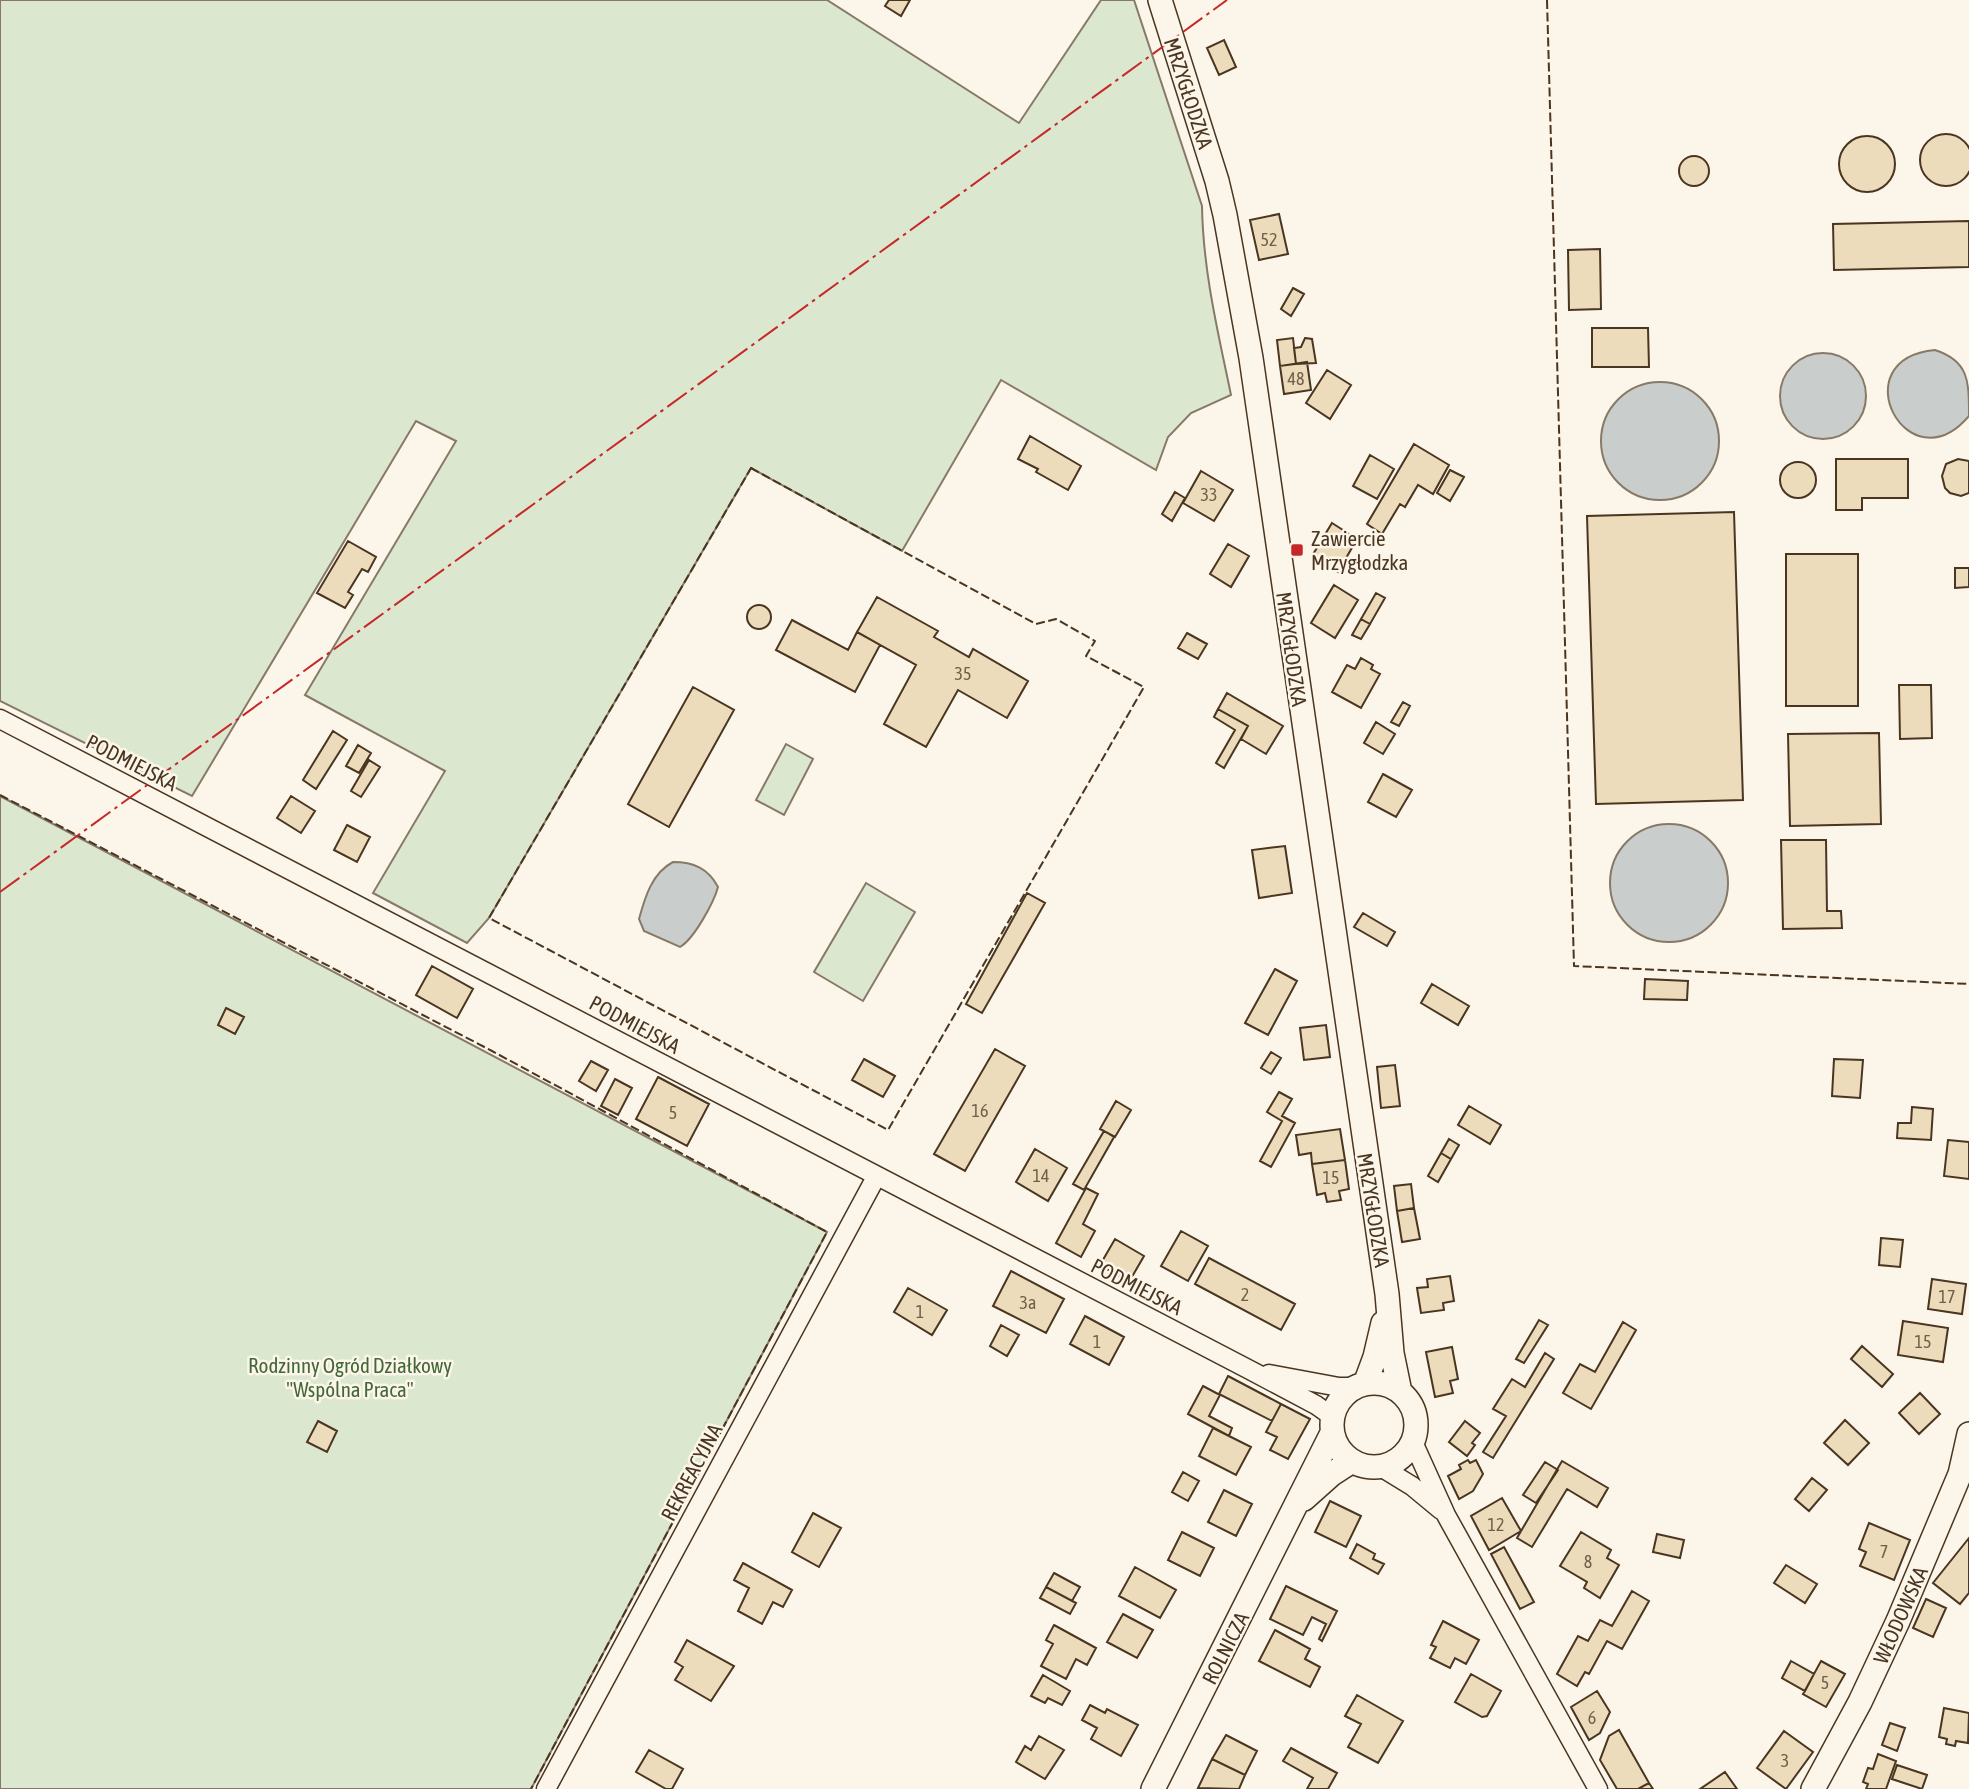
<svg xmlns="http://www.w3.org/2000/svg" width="1969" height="1789" font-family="'Asap Condensed',sans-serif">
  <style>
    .green { fill: #dce7d0; stroke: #887966; stroke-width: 2 }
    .water { fill: #c9cecd; stroke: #887966; stroke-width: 2 }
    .building { fill: #ecdcbc; stroke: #4a3520; stroke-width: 2 }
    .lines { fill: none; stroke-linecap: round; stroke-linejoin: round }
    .minor-casing { stroke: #4a3520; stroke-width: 21 }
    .tertiary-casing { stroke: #4a3520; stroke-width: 26 }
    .minor { stroke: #fbf6e9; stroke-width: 18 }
    .tertiary { stroke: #fbf6e9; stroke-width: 23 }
    .fence { stroke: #4a3520; stroke-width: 2; stroke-dasharray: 9 3.5; stroke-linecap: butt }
    .power { stroke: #c62828; stroke-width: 2; stroke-dasharray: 24 5 3.5 5; stroke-linecap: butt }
    .poi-dot { fill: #c62828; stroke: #fbf6e9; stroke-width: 2.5 }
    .labels { text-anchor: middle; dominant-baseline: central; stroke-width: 5; stroke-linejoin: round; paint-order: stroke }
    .number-label { font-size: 18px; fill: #725f47 }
    .street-label { font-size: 21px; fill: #4a3520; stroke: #fbf6e9 }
    .poi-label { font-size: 21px; fill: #4a3520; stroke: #fbf6e9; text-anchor: start }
    .park-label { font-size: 21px; fill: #436837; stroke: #fbf6e9 }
  </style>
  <rect width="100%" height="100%" fill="#fbf6e9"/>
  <path class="green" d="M0,0H827L1019,123L1101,0H1134L1202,206C1203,271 1218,332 1231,395L1191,413L1168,437L1156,470L1001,380L902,551L751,468L489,918L467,943L373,893L445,771L305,695L456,441L416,421L192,796L0,701Z
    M786,744L813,759L784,815L756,800Z
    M0,796L827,1232L531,1789H0Z
    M866,883L915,912L863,1001L814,972Z"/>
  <path class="water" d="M1935,350C1969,361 1969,381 1969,416C1908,488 1840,359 1935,350Z
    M1780 396a43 43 0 1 1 86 0a43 43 0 1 1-86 0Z
    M1601 441a59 59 0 1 1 118 0a59 59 0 1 1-118 0Z
    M1610 883a59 59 0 1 1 118 0a59 59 0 1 1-118 0Z
    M673,862C693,862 708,868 718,887C714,902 694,939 680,947L644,931L639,919C645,897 652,873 673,862Z"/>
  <path class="building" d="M889,0H910L901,16L885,6Z
    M1224,40L1236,67L1219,75L1207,48Z
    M1920 160a26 26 0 1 1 52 0a26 26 0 1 1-52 0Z
    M1839 164a28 28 0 1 1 56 0a28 28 0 1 1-56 0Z
    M1679 171a15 15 0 1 1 30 0a15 15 0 1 1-30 0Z
    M1279,214L1288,254L1259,260L1250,220Z
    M1969,221V267L1834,270L1833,224Z
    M1600,249L1601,309L1569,310L1568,250Z
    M1293,288L1304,294L1291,316L1281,309Z
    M1592,328H1648L1649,367H1592Z
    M1293,338L1296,364L1280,366L1277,340Z
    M1305,338L1312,339L1316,363L1296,364L1294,348L1301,347Z
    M1307,362L1311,390L1284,394L1280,366Z
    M1327,370L1351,385L1330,419L1306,403Z
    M1030,436L1081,466L1068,490L1036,472L1038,469L1018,459Z
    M1414,444L1449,465L1433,494L1418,485L1405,507L1400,504L1382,534L1367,524Z
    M1370,455L1394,469L1377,499L1353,486Z
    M1836,459H1908V498H1862V510H1836Z
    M1958,459L1969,461V493L1961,496L1950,493L1945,488L1942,476L1946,464Z
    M1780 480a18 18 0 1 1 36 0a18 18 0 1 1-36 0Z
    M1450,470L1464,477L1450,501L1437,493Z
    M1201,471L1233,490L1214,521L1183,503Z
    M1175,492L1185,498L1172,521L1162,514Z
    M1734,512L1743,800L1596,804L1587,516Z
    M1332,523L1357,539L1338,572L1312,556Z
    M348,541L376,557L368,572L362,569L348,592L353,595L345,608L317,593Z
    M1228,544L1249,556L1231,587L1210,574Z
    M1786,554H1858V706H1786Z
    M1955,568H1969V587L1955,588Z
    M1334,585L1358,600L1335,638L1311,623Z
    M1376,593L1385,598L1370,624L1361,619Z
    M877,597L938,631L934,637L969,657L973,649L1028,681L1007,718L958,690L926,747L884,724L916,665L857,632Z
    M747 617a12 12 0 1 1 24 0a12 12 0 1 1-24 0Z
    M1361,619L1370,624L1361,639L1352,635Z
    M792,620L848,650L857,632L880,645L855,692L776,650Z
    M1187,633L1207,644L1198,659L1178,648Z
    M1361,658L1373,665L1371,669L1380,674L1361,708L1332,692L1347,665L1355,669Z
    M1899,685H1931L1932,738L1900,739Z
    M693,687L734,710L669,827L628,804Z
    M1227,693L1283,726L1266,754L1241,739L1248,726L1218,709Z
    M1403,702L1410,706L1399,726L1391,722Z
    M1218,709L1248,726L1224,768L1216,763L1235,730L1214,717Z
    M1376,722L1395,734L1383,754L1364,743Z
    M333,731L347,740L316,789L303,780Z
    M1879,733L1881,824L1790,826L1788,734Z
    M358,745L371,753L359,773L346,766Z
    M369,760L380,767L361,797L351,791Z
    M1383,774L1412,790L1396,817L1368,802Z
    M291,796L315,811L301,833L277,818Z
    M347,825L370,837L357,862L334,850Z
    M1781,840H1826L1827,911H1841L1842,928L1783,929Z
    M1285,846L1292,893L1259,898L1252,850Z
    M1027,893L1045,903L982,1013L966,1004Z
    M1363,913L1395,932L1387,946L1354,927Z
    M432,966L473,989L457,1018L416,995Z
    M1275,969L1297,981L1268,1035L1245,1023Z
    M1645,979L1688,981L1687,1000L1644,999Z
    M1432,984L1469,1006L1458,1025L1421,1003Z
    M226,1008L244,1017L235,1034L218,1025Z
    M1326,1025L1330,1057L1304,1060L1300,1028Z
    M995,1049L1025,1066L965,1171L934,1154Z
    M1271,1052L1281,1058L1271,1074L1261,1068Z
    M864,1059L895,1076L883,1097L852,1080Z
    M1834,1059L1863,1060L1860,1098L1832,1096Z
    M591,1061L608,1070L596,1091L579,1081Z
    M1395,1065L1400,1106L1381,1108L1377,1067Z
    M658,1077L709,1104L687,1146L636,1119Z
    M615,1079L632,1088L618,1115L601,1106Z
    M1279,1092L1292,1099L1282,1116L1295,1123L1271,1167L1260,1161L1282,1121L1267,1112Z
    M1116,1101L1131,1110L1115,1137L1100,1129Z
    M1469,1106L1501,1125L1490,1144L1458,1125Z
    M1912,1107L1933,1109L1931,1140L1897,1138L1898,1123H1911Z
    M1340,1129L1345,1160L1312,1164L1311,1153L1299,1155L1296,1135Z
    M1104,1131L1114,1137L1084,1190L1073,1184Z
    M1449,1139L1459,1145L1451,1159L1441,1153Z
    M1948,1140L1969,1142V1179L1944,1176Z
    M1035,1149L1067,1168L1048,1201L1016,1182Z
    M1441,1153L1451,1159L1438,1182L1428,1176Z
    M1345,1160L1349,1189L1339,1191L1341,1200L1327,1202L1325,1193L1317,1195L1312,1164Z
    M1411,1184L1414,1208L1397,1211L1394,1186Z
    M1086,1188L1098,1194L1083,1224L1095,1231L1081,1257L1056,1243Z
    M1414,1208L1420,1239L1402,1242L1397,1211Z
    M1181,1231L1208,1246L1188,1281L1161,1266Z
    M1881,1238L1903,1240L1900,1267L1879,1265Z
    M1115,1239L1144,1256L1129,1282L1100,1265Z
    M1209,1258L1295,1304L1281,1330L1195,1284Z
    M1011,1271L1064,1299L1046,1333L993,1306Z
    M1450,1276L1454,1301L1443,1303L1444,1310L1421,1313L1417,1288L1428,1287L1427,1279Z
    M1932,1279L1966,1284L1962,1314L1928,1309Z
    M908,1288L947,1310L932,1335L894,1312Z
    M1085,1316L1124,1337L1109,1365L1070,1344Z
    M1539,1320L1548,1325L1524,1363L1516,1359Z
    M1903,1321L1948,1328L1943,1362L1898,1355Z
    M1623,1322L1636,1330L1591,1409L1563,1393L1580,1364L1595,1372Z
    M1001,1325L1019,1335L1007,1356L990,1346Z
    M1862,1346L1893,1374L1882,1387L1851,1359Z
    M1452,1347L1458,1379L1450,1381L1453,1393L1435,1397L1426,1352Z
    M1545,1353L1554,1359L1493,1458L1483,1452L1506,1416L1493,1409L1512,1379L1525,1387Z
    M1228,1376L1281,1404L1272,1421L1219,1394Z
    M1203,1386L1220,1395L1209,1416L1232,1428L1229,1436L1188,1414Z
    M1920,1393L1940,1414L1919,1434L1899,1413Z
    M1281,1404L1310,1419L1288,1459L1270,1450L1277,1437L1266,1432Z
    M1845,1420L1869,1443L1848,1465L1824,1443Z
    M318,1421L337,1431L327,1452L307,1442Z
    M1465,1421L1480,1433L1472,1443L1475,1445L1467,1456L1449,1442Z
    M1213,1428L1251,1447L1236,1475L1199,1456Z
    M1468,1460L1470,1463L1476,1460L1483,1474L1473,1491L1459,1499L1448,1476L1461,1469L1459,1465Z
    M1562,1461L1608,1488L1597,1507L1567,1489L1532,1547L1517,1538Z
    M1545,1462L1558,1470L1536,1503L1523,1495Z
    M1183,1472L1199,1481L1188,1501L1172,1492Z
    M1812,1478L1827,1490L1809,1511L1795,1499Z
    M1224,1490L1252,1504L1236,1536L1208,1522Z
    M1502,1498L1521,1531L1489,1550L1471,1516Z
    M1330,1501L1361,1516L1346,1547L1315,1532Z
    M813,1513L841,1528L819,1567L792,1552Z
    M1869,1523L1910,1540L1894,1580L1860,1566L1866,1552L1859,1549Z
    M1182,1532L1214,1548L1200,1576L1168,1560Z
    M1581,1532L1611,1550L1607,1558L1619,1565L1600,1598L1584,1588L1587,1582L1560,1566Z
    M1657,1534L1684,1540L1680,1558L1653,1552Z
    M1969,1538V1593L1960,1604L1933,1583Z
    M1357,1544L1375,1554L1373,1559L1384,1564L1378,1574L1350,1558Z
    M1504,1547L1534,1602L1520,1609L1491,1554Z
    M743,1563L792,1590L783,1607L773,1602L762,1624L738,1611L749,1588L734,1580Z
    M1786,1565L1817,1584L1805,1603L1774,1583Z
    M1135,1567L1176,1590L1160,1618L1119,1596Z
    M1054,1573L1080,1587L1072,1601L1046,1587Z
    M1286,1586L1337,1611L1322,1641L1319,1639L1326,1624L1312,1617L1303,1635L1270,1619Z
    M1046,1587L1076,1603L1070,1614L1040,1598Z
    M1632,1591L1649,1601L1622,1649L1607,1641L1589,1674L1585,1672L1577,1686L1557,1674L1578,1636L1588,1641L1600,1620L1612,1626Z
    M1926,1599L1946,1608L1933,1637L1913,1628Z
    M1123,1614L1153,1630L1137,1658L1107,1642Z
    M1443,1621L1479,1640L1466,1664L1455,1658L1450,1668L1430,1658L1436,1647L1431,1645Z
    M1054,1625L1096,1648L1087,1665L1076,1659L1066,1679L1041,1666L1053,1644L1046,1640Z
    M1275,1630L1310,1649L1305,1659L1320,1667L1310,1687L1259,1661Z
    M687,1640L734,1666L711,1701L675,1680L683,1667L675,1662Z
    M1791,1661L1814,1674L1805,1691L1782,1678Z
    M1821,1661L1845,1674L1826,1707L1803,1694Z
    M1471,1674L1501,1691L1487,1716L1482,1717L1455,1702Z
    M1043,1675L1070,1691L1062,1705L1048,1698L1045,1703L1031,1696Z
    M1597,1691L1610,1712L1600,1733L1589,1740L1571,1707Z
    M1357,1695L1403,1721L1378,1763L1348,1747L1361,1724L1345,1716Z
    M1090,1705L1105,1713L1107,1709L1138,1725L1121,1756L1091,1739L1097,1728L1082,1720Z
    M1944,1708L1969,1713L1968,1743L1956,1741L1955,1746L1946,1744L1947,1739L1939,1737Z
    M1890,1723L1905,1728L1897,1751L1882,1745Z
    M1619,1730L1649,1783L1638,1789H1617L1600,1760L1609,1736Z
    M1784,1731L1813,1752L1786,1789L1757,1768Z
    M1226,1735L1257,1751L1245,1775L1212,1759Z
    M1039,1736L1064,1750L1045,1779L1016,1762L1025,1746L1031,1750Z
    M1291,1748L1337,1773L1328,1789H1307L1313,1778L1283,1761Z
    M649,1750L683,1769L672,1789H666L636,1772Z
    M1878,1754L1896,1761L1886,1789H1866L1868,1784L1863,1782L1868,1768L1873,1769Z
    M1212,1759L1245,1775L1239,1789L1198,1788Z
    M1897,1765L1927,1775L1922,1789L1892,1779Z
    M1725,1772L1737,1789H1700Z
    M1649,1783L1653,1789H1638Z"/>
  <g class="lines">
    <defs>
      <path id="minor" d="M0,719L1248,1369L1316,1405L1333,1417
        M1269,1374L1339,1387H1355
        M1413,1442L1446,1515L1598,1789
        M1381,1467L1412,1486L1441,1510
        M546,1789L876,1177"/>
      <path id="tertiary" d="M1160,0L1217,181L1225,215L1251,358L1387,1294L1392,1353L1400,1392
        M1332 1425a42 42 0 1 1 84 0a42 42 0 1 1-84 0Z
        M1365,1384L1375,1357L1383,1323
        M1304,1499L1332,1474L1352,1461
        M1153,1789L1332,1433
        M1813,1789L1860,1702L1898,1621L1960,1474L1969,1434"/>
    </defs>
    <use href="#minor" class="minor-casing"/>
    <use href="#tertiary" class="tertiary-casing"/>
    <use href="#minor" class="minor"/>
    <use href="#tertiary" class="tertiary"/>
    <path class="fence" d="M1547,0L1574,966L1969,984
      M751,468L1036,624L1056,619L1095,641L1086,656L1144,687L888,1130L489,918Z
      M0,795L492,1051L827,1232L531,1789"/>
    <path class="power" d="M0,892L1227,0"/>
  </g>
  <rect class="poi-dot" x="1290" y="543" width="14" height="14" rx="3.5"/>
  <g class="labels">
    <g class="number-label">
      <text x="1269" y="239">52</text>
      <text x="1296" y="378">48</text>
      <text x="1209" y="494">33</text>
      <text x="963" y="673">35</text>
      <text x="980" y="1110">16</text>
      <text x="673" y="1112">5</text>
      <text x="1041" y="1175">14</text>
      <text x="1331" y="1177">15</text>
      <text x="1245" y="1294">2</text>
      <text x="1947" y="1296">17</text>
      <text x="1028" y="1302">3a</text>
      <text x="920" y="1311">1</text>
      <text x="1097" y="1341">1</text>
      <text x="1923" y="1341">15</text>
      <text x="1496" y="1524">12</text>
      <text x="1884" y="1551">7</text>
      <text x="1588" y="1561">8</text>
      <text x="1825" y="1682">5</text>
      <text x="1592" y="1717">6</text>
      <text x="1785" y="1760">3</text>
    </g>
    <g class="street-label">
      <text transform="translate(1189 93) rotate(72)">MRZYGŁODZKA</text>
      <text transform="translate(1292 649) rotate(82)">MRZYGŁODZKA</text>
      <text transform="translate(132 762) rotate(27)">PODMIEJSKA</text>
      <text transform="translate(635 1024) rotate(28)">PODMIEJSKA</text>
      <text transform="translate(1374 1210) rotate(81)">MRZYGŁODZKA</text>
      <text transform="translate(1137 1286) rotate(27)">PODMIEJSKA</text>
      <text transform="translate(691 1472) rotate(-62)">REKREACYJNA</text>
      <text transform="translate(1900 1615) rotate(-66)">WŁODOWSKA</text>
      <text transform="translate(1225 1648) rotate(-63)">ROLNICZA</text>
    </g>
    <g class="poi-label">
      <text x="1311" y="538">Zawiercie<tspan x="1311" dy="24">Mrzygłodzka</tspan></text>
    </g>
    <g class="park-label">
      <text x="350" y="1365">Rodzinny Ogród Działkowy<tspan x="350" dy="24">"Wspólna Praca"</tspan></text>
    </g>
  </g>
</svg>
